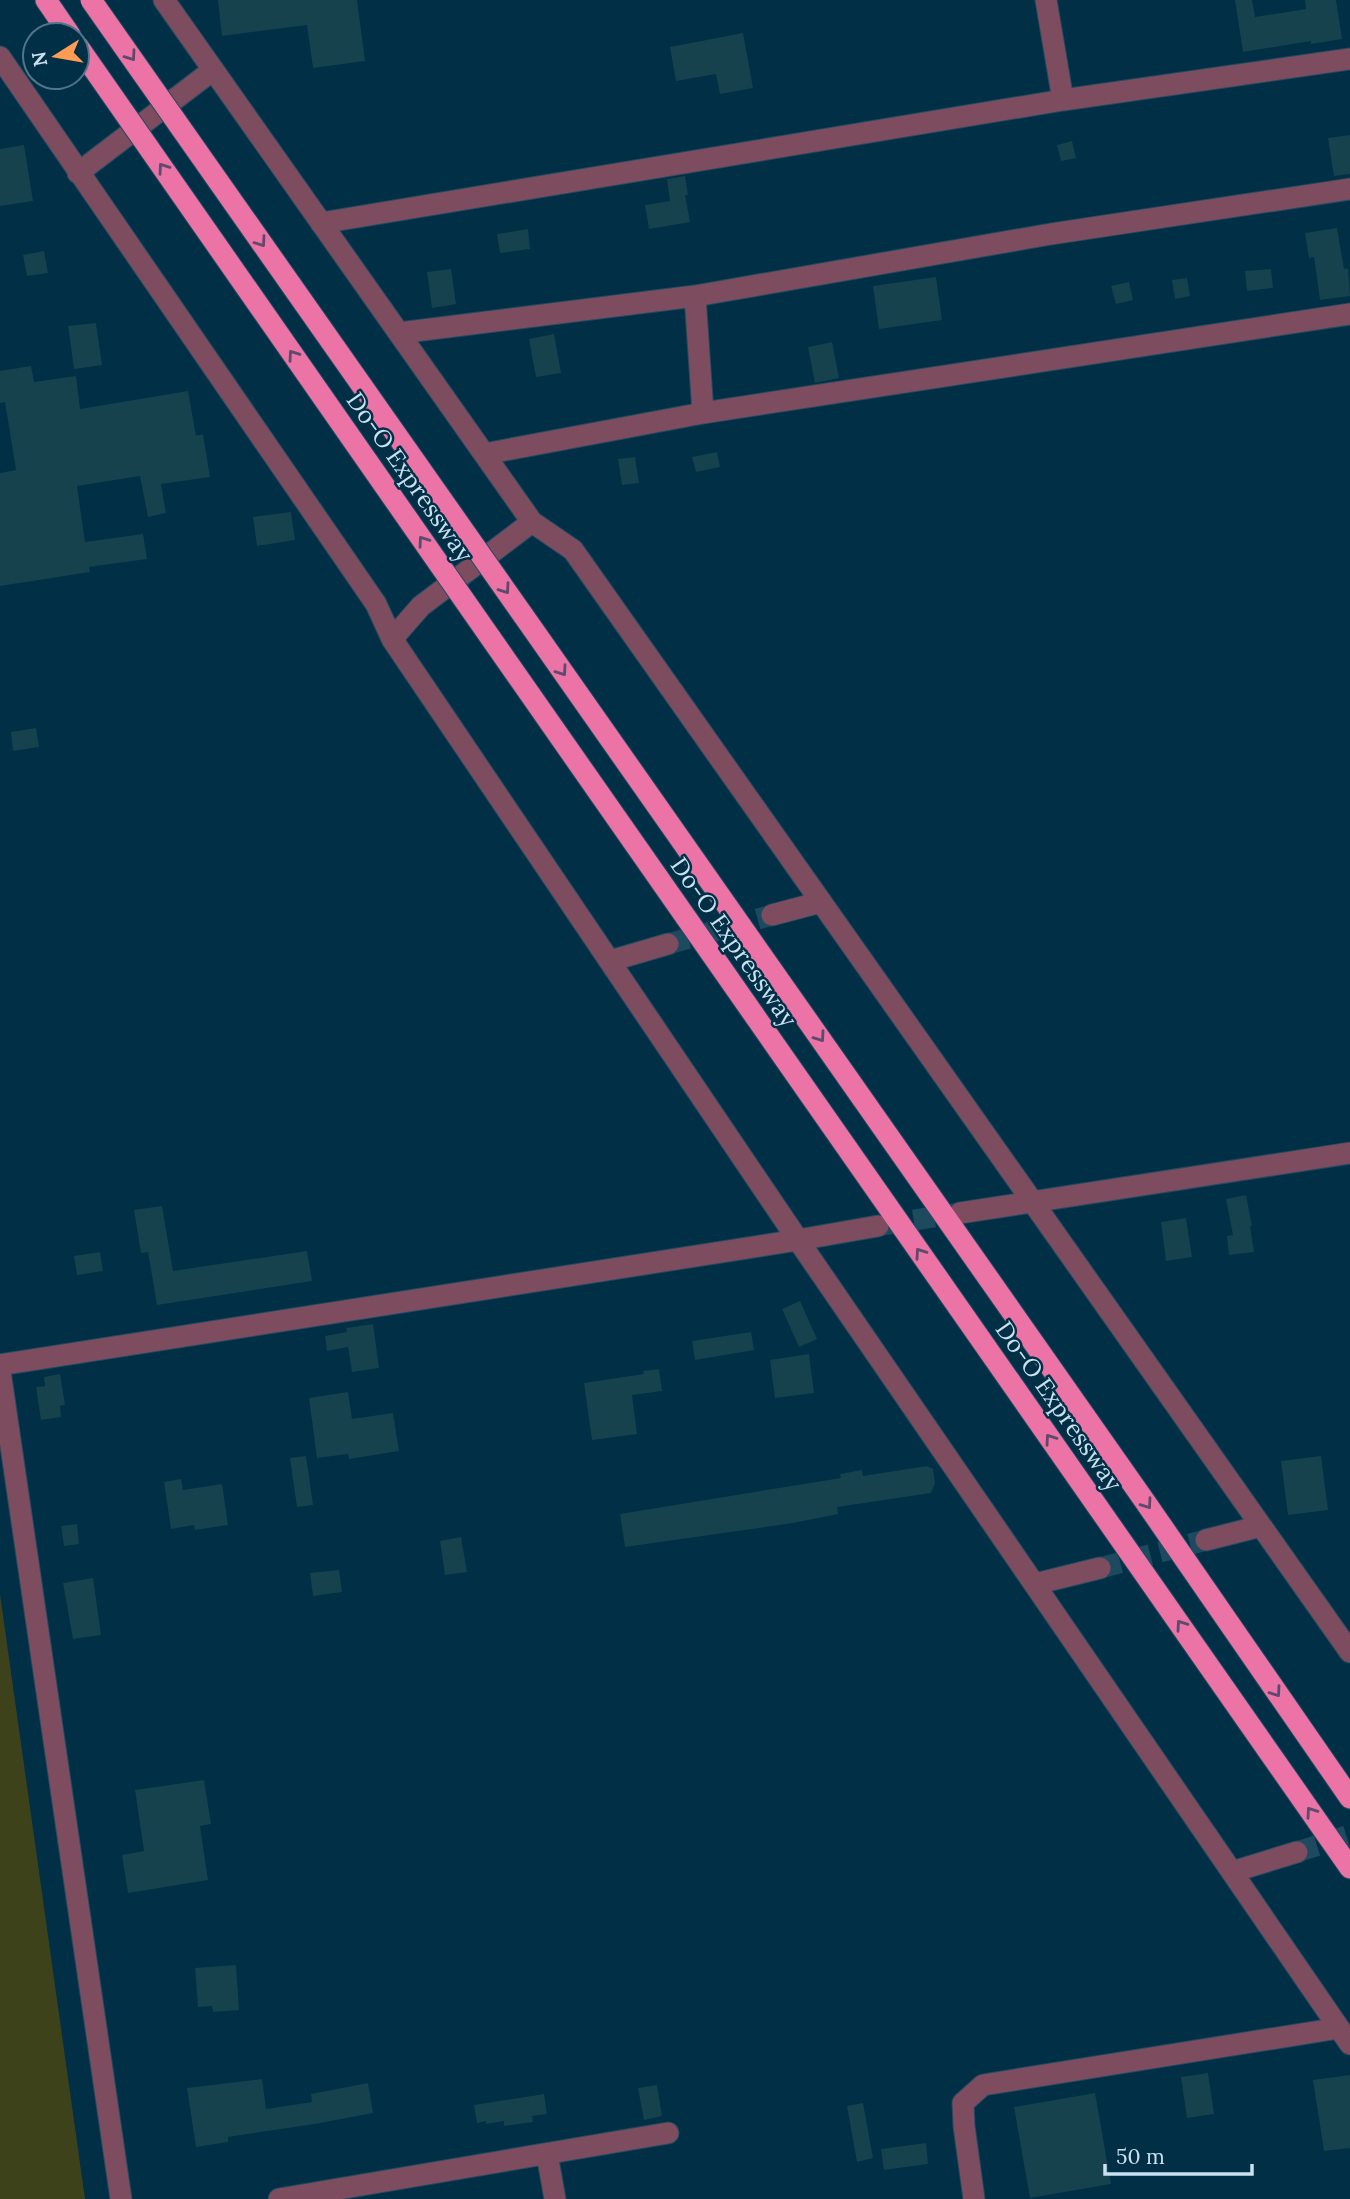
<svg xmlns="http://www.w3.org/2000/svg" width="1350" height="2199" font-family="Lora,serif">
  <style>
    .green { fill: #3d421b }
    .building { fill: #15424c }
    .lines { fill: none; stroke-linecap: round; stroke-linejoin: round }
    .minor-tunnel { stroke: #1e4a60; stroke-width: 21; stroke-dasharray: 21 10; stroke-linecap: butt }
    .minor-casing { stroke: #204b61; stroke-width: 23 }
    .highway-casing { stroke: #204b61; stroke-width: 23 }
    .minor { stroke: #7d4c5f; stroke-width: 21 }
    .highway { stroke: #ec73a6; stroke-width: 21 }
    .highway-bridge-casing { stroke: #204b61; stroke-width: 23; stroke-linecap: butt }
    .highway-bridge { stroke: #ec73a6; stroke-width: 21 }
    .oneway { stroke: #5e4a6c }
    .labels { text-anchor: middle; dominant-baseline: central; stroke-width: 5; stroke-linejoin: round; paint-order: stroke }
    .street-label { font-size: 24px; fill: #cae1f0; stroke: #002f46 }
  </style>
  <rect width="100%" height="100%" fill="#002f46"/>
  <path class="green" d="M0,1594L85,2199H0Z"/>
  <path class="building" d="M218,0H357L365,61L313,68L307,25L222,36Z
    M1235,0H1252L1255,17L1306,9L1305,0H1336L1342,39L1311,44V41L1243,52Z
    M743,33L753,88L720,94L716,74L676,81L670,47Z
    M1350,135V174L1334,176L1328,138Z
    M1072,141L1076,158L1061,161L1057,145Z
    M24,145L33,201L0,206V149Z
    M685,176L688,195H685L690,222L649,229L645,205L670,201L667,179Z
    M1337,228L1344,269L1348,268L1350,296L1320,300L1314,257L1309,258L1305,233Z
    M528,229L530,249L500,253L497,234Z
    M44,251L48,273L27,276L23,255Z
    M451,269L456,304L432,308L427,272Z
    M1271,269L1273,288L1247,291L1245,271Z
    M936,277L942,320L879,329L873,286Z
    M1187,278L1190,296L1175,299L1172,280Z
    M1129,282L1133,300L1116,304L1111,286Z
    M96,323L102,365L74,369L68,326Z
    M554,334L561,373L536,377L529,339Z
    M832,342L839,378L815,383L808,347Z
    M31,366L34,382L76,376L80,409L188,391L196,436L203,434L210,477L161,484L166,513L148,517L140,476L77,486L85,542L143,534L147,559L89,567L90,572L0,586V473L16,470L5,402L0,403V371Z
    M717,452L720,467L696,472L692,457Z
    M635,457L639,483L622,485L618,459Z
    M291,512L295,540L257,546L253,517Z
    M36,728L39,747L13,751L11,732Z
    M1246,1195L1252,1226H1250L1254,1252L1229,1255L1227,1236L1233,1235L1226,1199Z
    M162,1206L173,1271L307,1251L312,1281L157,1305L148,1252L141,1253L134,1210Z
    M1186,1218L1192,1257L1166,1261L1161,1222Z
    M100,1252L103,1271L77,1275L74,1256Z
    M800,1301L817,1339L799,1347L782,1309Z
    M373,1324L379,1368L352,1372L348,1347L327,1351L325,1336L347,1332L346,1328Z
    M751,1332L754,1350L695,1360L692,1341Z
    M809,1354L814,1393L775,1398L770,1360Z
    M659,1369L662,1391L632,1395L637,1434L592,1440L584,1383L644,1374L643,1371Z
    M60,1374L65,1405L60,1406L61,1417L41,1420L36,1387L45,1386L44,1377Z
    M348,1392L352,1419L393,1413L399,1451L349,1459L348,1454L317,1458L309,1398Z
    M306,1456L313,1505L297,1507L290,1458Z
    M1321,1456L1328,1510L1288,1515L1281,1461Z
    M927,1466L933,1469L935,1483L931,1493L837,1507L838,1514L793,1523L625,1547L620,1514L841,1478L840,1474L862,1470L863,1476Z
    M181,1479L183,1490L222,1484L228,1525L195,1530L194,1525L171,1529L164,1482Z
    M77,1524L79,1544L64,1546L61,1526Z
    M461,1537L467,1572L445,1575L440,1541Z
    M339,1570L342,1592L313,1596L310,1573Z
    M93,1578L101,1635L73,1639L63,1583Z
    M204,1780L211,1824L200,1826L208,1880L128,1893L122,1855L144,1851L135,1790Z
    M236,1965L239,2010L213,2012L212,2006L198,2007L195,1968Z
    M1208,2073L1214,2114L1187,2118L1181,2077Z
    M1350,2075V2148L1324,2151L1313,2080Z
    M262,2079L266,2109L312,2102L311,2094L368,2083L373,2113L315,2124L228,2137V2142L196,2147L187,2088Z
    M657,2085L662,2116L644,2120L638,2088Z
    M1095,2093L1111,2184L1030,2198L1014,2107Z
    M544,2094L547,2114L532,2116L533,2122L504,2126V2121L486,2124V2121L477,2123L474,2105Z
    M863,2103L873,2158L857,2162L847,2106Z
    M926,2143L928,2164L884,2170L881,2149Z"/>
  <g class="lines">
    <path class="minor-tunnel" d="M668,944L772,915
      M883,1225L960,1213
      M1100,1568L1206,1540
      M1297,1852L1350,1835"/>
    <defs>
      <path id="minor" d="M164,0L532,522L573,550L1350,1652
        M1046,0L1063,100
        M0,57L376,604L392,639L798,1240L1350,2044
        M78,173L213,70
        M321,223L1063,100L1350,59
        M399,333L695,296L1051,234L1350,189
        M703,413L1350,314
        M484,454L703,413L695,296
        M392,639L421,606L532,522
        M772,915L821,902
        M610,961L668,944
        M960,1213L1350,1153
        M0,1365L798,1240L878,1226
        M0,1371L121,2199
        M1206,1540L1261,1526
        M1035,1584L1100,1568
        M1232,1872L1297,1852
        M547,2154L555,2199
        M279,2199L668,2133
        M974,2199L964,2126L963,2103L983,2085L1339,2028"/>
      <path id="highway" d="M46,0L70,35
        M523,615L1146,1503L1350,1798
        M490,637L1350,1868"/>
    </defs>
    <use href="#minor" class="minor-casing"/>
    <use href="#highway" class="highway-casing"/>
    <use href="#minor" class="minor"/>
    <use href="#highway" class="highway"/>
    <defs>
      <path id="highway-bridge" d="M91,0L523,615
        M77,45L490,637"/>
    </defs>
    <use href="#highway-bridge" class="highway-bridge-casing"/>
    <use href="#highway-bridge" class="highway-bridge"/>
  </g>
  <defs><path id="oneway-chevron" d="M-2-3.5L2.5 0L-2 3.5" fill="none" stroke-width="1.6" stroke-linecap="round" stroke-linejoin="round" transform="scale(1.75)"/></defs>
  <g class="oneway">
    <use href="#oneway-chevron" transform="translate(131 56) rotate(55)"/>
    <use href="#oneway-chevron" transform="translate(163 168) rotate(-125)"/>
    <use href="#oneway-chevron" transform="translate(261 242) rotate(55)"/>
    <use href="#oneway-chevron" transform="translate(293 355) rotate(-125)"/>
    <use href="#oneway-chevron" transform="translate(423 541) rotate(-125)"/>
    <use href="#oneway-chevron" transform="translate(505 589) rotate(55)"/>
    <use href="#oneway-chevron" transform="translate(562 671) rotate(55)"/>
    <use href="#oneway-chevron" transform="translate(820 1037) rotate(55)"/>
    <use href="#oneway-chevron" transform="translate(920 1253) rotate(-125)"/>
    <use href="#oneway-chevron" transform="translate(1050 1439) rotate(-125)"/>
    <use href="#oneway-chevron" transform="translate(1147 1504) rotate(55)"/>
    <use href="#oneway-chevron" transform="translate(1181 1625) rotate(-125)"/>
    <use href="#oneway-chevron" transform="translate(1276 1692) rotate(55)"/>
    <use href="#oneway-chevron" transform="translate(1311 1812) rotate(-125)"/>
  </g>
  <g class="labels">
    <g class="street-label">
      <text transform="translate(410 477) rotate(55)">Do-O Expressway</text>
      <text transform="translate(734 942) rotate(55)">Do-O Expressway</text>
      <text transform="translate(1059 1406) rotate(55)">Do-O Expressway</text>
    </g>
  </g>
  <g transform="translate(56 56) rotate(259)"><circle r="33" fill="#002f46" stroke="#51768a" stroke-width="2"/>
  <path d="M0-5L12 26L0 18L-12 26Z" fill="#fd9d55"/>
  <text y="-10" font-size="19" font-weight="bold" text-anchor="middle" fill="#cae1f0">N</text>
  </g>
  <path d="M1105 2164v10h147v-10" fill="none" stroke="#cae1f0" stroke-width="3.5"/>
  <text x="1116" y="2164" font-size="21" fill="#cae1f0" stroke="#002f46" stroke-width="5" paint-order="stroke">50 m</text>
</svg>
